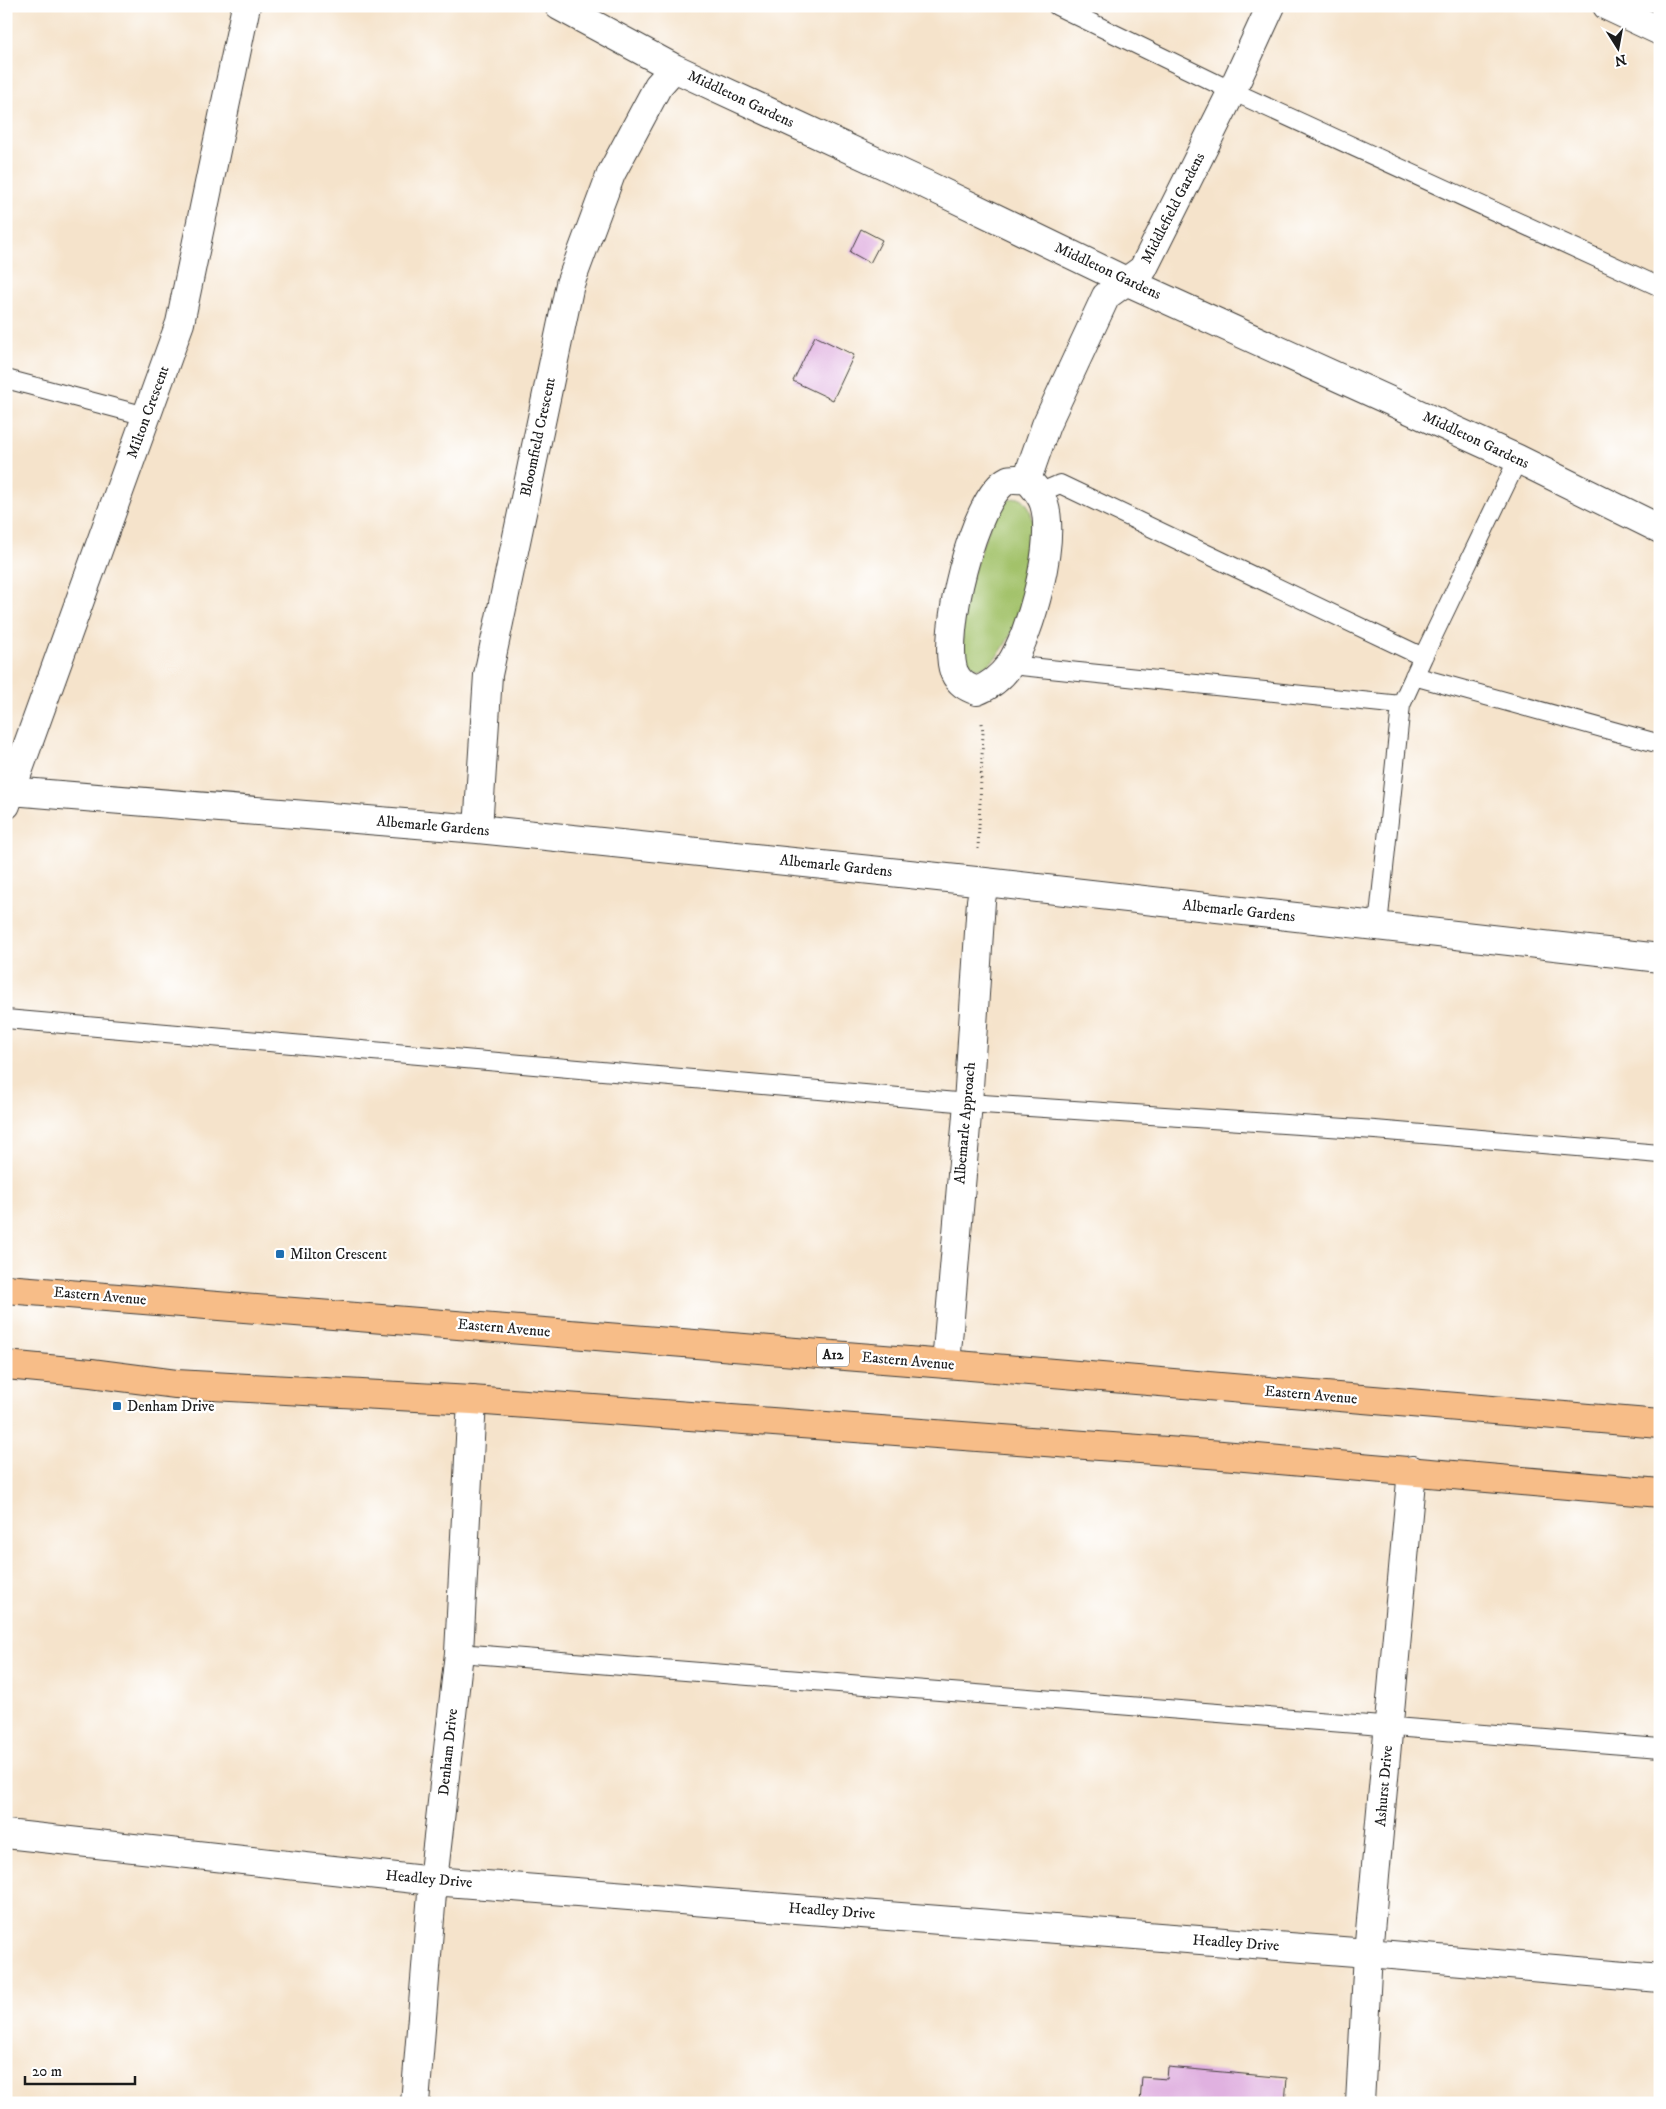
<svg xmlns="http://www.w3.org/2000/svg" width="1666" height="2109" font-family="'IM FELL DW Pica',serif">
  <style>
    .green { fill: #a3c26b; stroke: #606f44 }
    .building { fill: #e0b1e0 }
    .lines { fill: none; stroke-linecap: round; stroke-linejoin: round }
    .lane-casing { stroke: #3d3a36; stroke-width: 20 }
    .street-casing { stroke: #3d3a36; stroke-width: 30 }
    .highway-casing { stroke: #3d3a36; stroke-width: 30 }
    .path { stroke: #3d3a36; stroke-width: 3; stroke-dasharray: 1 4; stroke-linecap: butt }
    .lane { stroke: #fff; stroke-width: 18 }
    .street { stroke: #fff; stroke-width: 28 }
    .highway { stroke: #f7bd88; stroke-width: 28 }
    .poi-dot { fill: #1f6fb2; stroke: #fff; stroke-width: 2 }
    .labels { text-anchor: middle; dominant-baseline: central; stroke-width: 4.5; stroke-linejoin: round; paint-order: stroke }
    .shield { fill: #fff; stroke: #606060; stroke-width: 1 }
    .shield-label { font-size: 14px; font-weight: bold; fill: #1c1c1c }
    .street-label { font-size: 15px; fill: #1c1c1c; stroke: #fff }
    .poi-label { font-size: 15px; fill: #1c1c1c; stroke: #fff; text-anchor: start }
  </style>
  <rect width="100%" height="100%" fill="#fff"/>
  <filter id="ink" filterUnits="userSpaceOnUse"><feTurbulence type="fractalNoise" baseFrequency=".02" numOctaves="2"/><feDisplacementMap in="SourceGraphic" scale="10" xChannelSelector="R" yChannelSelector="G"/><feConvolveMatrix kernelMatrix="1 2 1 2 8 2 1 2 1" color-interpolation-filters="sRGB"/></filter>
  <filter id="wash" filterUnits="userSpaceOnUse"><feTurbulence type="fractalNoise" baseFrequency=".0096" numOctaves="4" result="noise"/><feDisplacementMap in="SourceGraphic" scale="20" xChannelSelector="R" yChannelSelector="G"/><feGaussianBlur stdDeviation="1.12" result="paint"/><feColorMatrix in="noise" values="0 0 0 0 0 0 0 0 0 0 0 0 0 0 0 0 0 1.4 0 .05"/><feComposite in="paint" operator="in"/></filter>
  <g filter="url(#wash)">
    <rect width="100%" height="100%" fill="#f5e3cb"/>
    <path class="green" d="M1021,498C1054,517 1016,673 975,668C961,658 962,634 963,618C964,597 989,516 1003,504C1009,499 1014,497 1021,498Z"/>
    <g id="blocks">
      <path class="building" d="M861,229L882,240L870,263L850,252Z
        M815,336L854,355L833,400L793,381Z
        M1168,2067L1287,2078L1285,2103H1140L1142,2077L1167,2079Z"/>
    </g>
  </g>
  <g filter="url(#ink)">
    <use href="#blocks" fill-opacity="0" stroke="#3d3a36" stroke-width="1"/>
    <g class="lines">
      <defs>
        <path id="lane" d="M1057,6L1232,91L1660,287
          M6,379L146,416
          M1039,493L1060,484L1423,657L1401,705
          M1423,657L1518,459
          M1010,665L1401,705L1378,926
          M1414,676L1660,744
          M6,1019L968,1103L1375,1130L1660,1154
          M459,1653L1660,1748"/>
        <path id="street" d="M559,6L674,68L925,184L1126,281L1518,459L1660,529
          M1607,6L1660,31
          M1027,479L1046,425L1106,296L1143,269L1232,91L1271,6
          M1027,479C1034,487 1041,494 1044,504C1056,540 1031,635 1009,666C1000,678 990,686 977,691C966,687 959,683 954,672C941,637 973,497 1008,480C1013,478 1022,480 1027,479Z
          M11,791L478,829L976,881L1660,958
          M6,805L180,323L246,6
          M478,829L488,675L570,284L611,174L658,86L674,68
          M946,1364L968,1103L981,901L984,882
          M6,1834L433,1881L1368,1953L1660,1978
          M415,2103L433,1881L459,1653L472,1400
          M1360,2103L1368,1953L1412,1470"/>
        <path id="highway" d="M6,1289L946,1364L1660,1424
          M6,1365L91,1373L176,1384L472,1400L1222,1455L1660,1493"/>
      </defs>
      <use href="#lane" class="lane-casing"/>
      <use href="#street" class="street-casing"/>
      <use href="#highway" class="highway-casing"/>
      <path class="path" d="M978,849L983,733L982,723"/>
      <use href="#lane" class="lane"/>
      <use href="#street" class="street"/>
      <use href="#highway" class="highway"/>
    </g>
  </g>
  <g class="poi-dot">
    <rect x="275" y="1249" width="10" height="10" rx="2.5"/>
    <rect x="112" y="1401" width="10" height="10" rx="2.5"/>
  </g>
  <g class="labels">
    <rect class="shield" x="817" y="1343.5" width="32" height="23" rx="4"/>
    <g class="shield-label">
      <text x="833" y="1355">A12</text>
    </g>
    <g class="street-label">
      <text transform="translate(741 99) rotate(25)">Middleton Gardens</text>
      <text transform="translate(1173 208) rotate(-63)">Middlefield Gardens</text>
      <text transform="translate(1108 271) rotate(25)">Middleton Gardens</text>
      <text transform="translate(148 412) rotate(-70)">Milton Crescent</text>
      <text transform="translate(538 437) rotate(-78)">Bloomfield Crescent</text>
      <text transform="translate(1476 440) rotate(25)">Middleton Gardens</text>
      <text transform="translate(433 826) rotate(5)">Albemarle Gardens</text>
      <text transform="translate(836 866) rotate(6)">Albemarle Gardens</text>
      <text transform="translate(1239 911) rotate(6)">Albemarle Gardens</text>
      <text transform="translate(965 1123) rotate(-85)">Albemarle Approach</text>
      <text transform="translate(100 1296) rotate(5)">Eastern Avenue</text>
      <text transform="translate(504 1328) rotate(5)">Eastern Avenue</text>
      <text transform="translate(908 1361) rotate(5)">Eastern Avenue</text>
      <text transform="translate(1311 1395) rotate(5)">Eastern Avenue</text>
      <text transform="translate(448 1752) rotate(-84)">Denham Drive</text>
      <text transform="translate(1384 1786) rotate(-85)">Ashurst Drive</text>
      <text transform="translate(429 1879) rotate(5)">Headley Drive</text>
      <text transform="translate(832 1911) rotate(4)">Headley Drive</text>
      <text transform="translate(1236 1943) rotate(4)">Headley Drive</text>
    </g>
    <g class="poi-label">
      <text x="290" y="1254">Milton Crescent</text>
      <text x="127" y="1406">Denham Drive</text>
    </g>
  </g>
  <rect width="1666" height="2109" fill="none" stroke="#fff" stroke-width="25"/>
  <g transform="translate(1618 48) rotate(169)" stroke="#ffffff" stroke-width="4" paint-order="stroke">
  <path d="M0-4L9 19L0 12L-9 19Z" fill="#1c1c1c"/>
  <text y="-8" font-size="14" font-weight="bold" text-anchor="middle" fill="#1c1c1c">N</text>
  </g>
  <path d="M25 2076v8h110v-8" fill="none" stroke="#1c1c1c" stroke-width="2.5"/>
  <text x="32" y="2076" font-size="15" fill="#1c1c1c" stroke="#ffffff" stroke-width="4" paint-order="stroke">20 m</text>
</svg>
